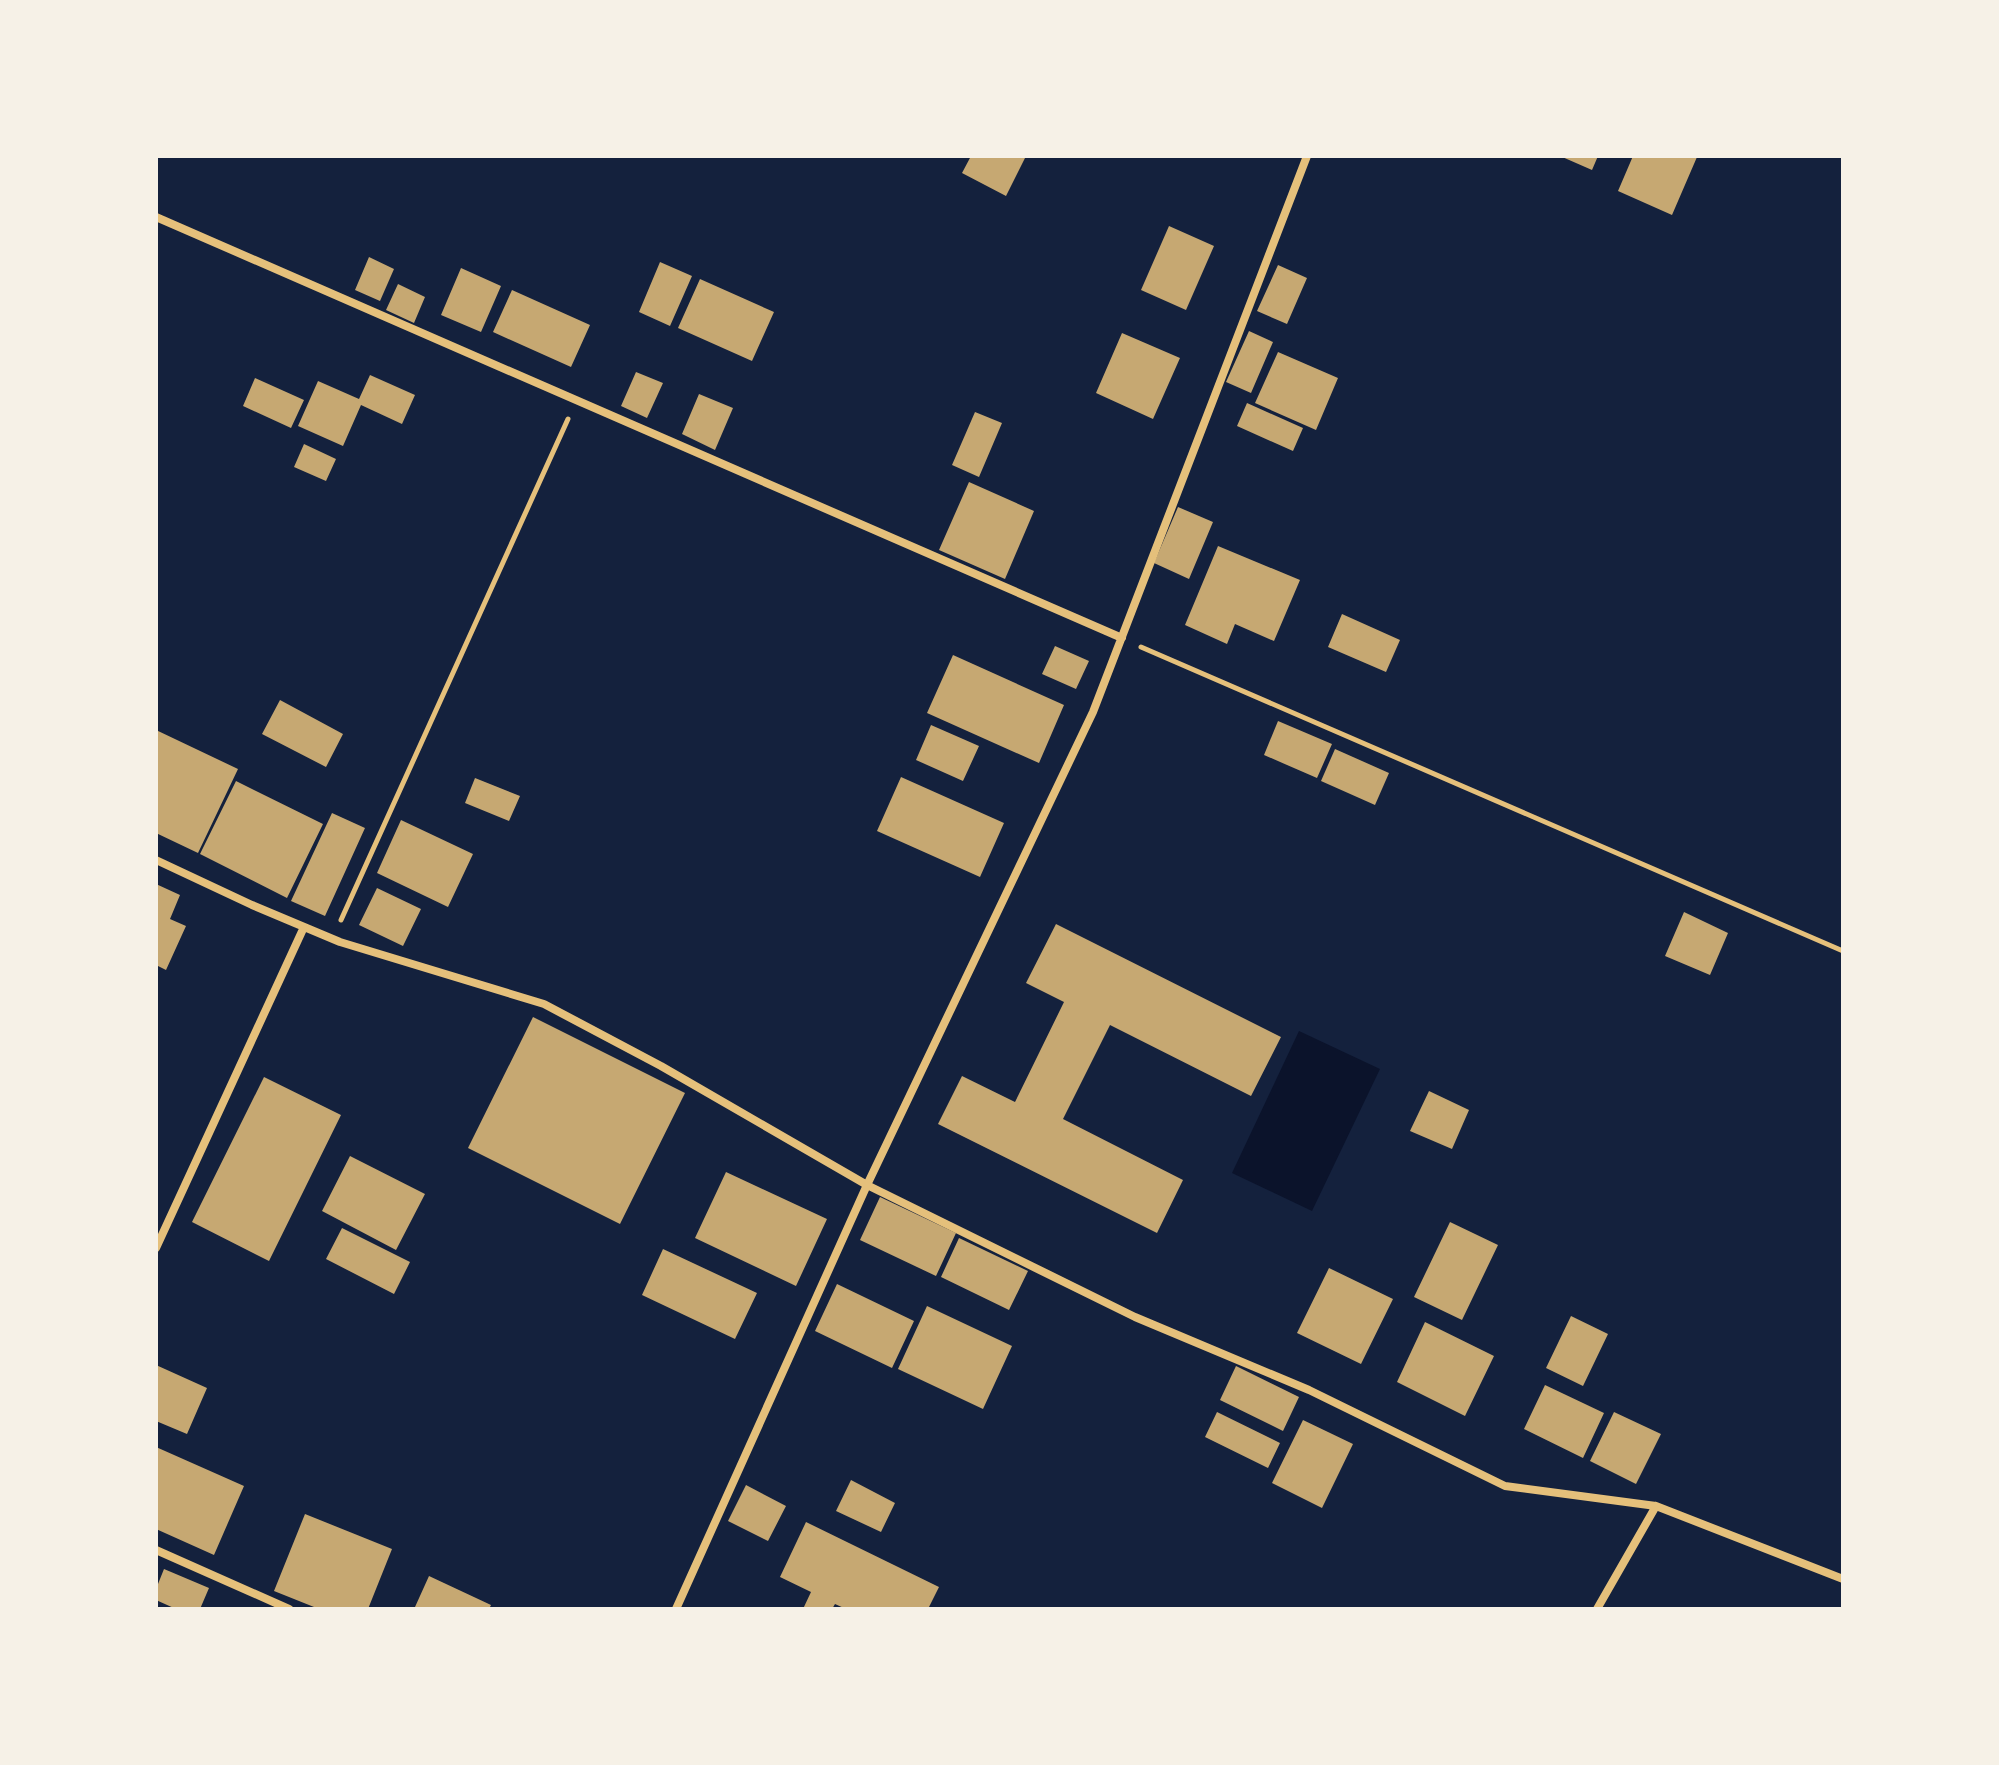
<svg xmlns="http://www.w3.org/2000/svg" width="1999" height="1765" font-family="'DejaVu Sans',sans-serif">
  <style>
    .water { fill: #0b132b }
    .building { fill: #c6a872 }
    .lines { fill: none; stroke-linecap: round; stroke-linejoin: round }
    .path { stroke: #e5c07b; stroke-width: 5 }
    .minor { stroke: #e5c07b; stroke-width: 8 }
  </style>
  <rect width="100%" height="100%" fill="#14213d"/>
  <path class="water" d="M1299,1031L1380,1069L1312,1211L1232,1173Z"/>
  <path class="building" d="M971,156H1026L1006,196L962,173Z
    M1560,156H1598L1592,170Z
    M1633,156L1697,157L1672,215L1618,191Z
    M1169,226L1214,246L1186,310L1141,290Z
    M369,257L394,269L380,301L355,290Z
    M660,262L692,276L670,326L639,312Z
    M1278,265L1307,278L1287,324L1257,311Z
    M461,268L501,286L481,332L441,315Z
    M700,279L774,312L752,361L678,328Z
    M398,284L425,297L414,323L386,310Z
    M512,290L590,325L571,367L493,332Z
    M1249,331L1273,342L1251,393L1226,382Z
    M1122,333L1180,358L1153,419L1096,393Z
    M1278,352L1338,378L1316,430L1255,403Z
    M636,372L663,383L647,418L621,406Z
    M370,375L415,395L402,424L361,405L343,446L298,426L318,381L359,399Z
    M255,378L304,400L291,428L243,406Z
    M699,394L733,408L715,450L682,434Z
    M1247,403L1303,428L1293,451L1237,426Z
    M975,412L1002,423L979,477L952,465Z
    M304,444L336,459L326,481L294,467Z
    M969,482L1034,511L1005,579L939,550Z
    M1178,507L1213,522L1189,579L1154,563Z
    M1218,546L1300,580L1274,641L1235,624L1227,644L1185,625Z
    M1342,614L1400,640L1386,672L1328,647Z
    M1055,646L1089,661L1076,689L1042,674Z
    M953,655L1064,705L1039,763L927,713Z
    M280,700L343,734L326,767L262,734Z
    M1278,721L1332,744L1317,778L1264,755Z
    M931,725L979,746L963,781L916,760Z
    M156,730L238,769L198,853L156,833Z
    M1335,749L1389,773L1375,805L1321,781Z
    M901,777L1004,823L980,877L877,831Z
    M475,778L520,796L509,821L465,803Z
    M236,781L323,824L287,898L200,854Z
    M332,813L365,828L325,916L291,901Z
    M401,820L473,854L448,907L377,873Z
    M156,884L180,895L170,919L186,926L166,970L156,965Z
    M377,888L421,909L403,946L359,925Z
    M1684,912L1728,933L1710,975L1665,956Z
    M1056,924L1281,1037L1251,1096L1110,1025L1063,1119L1183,1180L1157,1233L938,1124L962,1076L1015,1102L1064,1002L1026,983Z
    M533,1017L685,1093L620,1224L468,1148Z
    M264,1077L341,1115L269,1261L192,1222Z
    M1429,1091L1469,1110L1452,1149L1410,1131Z
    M350,1156L425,1194L396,1250L322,1211Z
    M726,1172L827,1219L796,1286L695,1238Z
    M880,1197L956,1233L936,1276L860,1240Z
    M1450,1222L1498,1245L1462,1320L1414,1297Z
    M342,1228L410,1262L394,1294L326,1259Z
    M959,1238L1028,1271L1009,1310L941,1277Z
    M663,1249L757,1293L735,1339L642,1295Z
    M1329,1268L1393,1299L1361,1364L1297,1333Z
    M837,1284L914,1321L892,1368L815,1331Z
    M927,1306L1012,1346L983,1409L898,1369Z
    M1571,1316L1608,1334L1583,1386L1546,1368Z
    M1425,1322L1494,1356L1465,1416L1397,1382Z
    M156,1365L207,1388L187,1434L156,1421Z
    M1236,1366L1299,1397L1283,1431L1220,1400Z
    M1545,1385L1604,1413L1583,1458L1524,1429Z
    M1217,1412L1280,1443L1268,1468L1205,1437Z
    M1614,1412L1661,1434L1636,1484L1590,1461Z
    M1303,1420L1353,1444L1322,1508L1272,1483Z
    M156,1447L244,1486L214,1555L156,1529Z
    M851,1480L895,1503L881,1532L836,1511Z
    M746,1485L786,1506L768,1541L728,1521Z
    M305,1514L392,1549L368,1609H319L274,1591Z
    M806,1522L939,1587L928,1609H846L835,1604L832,1609H803L811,1592L780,1577Z
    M164,1569L209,1588L200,1609H176L156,1600V1589Z
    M429,1576L491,1605L489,1609L415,1607Z"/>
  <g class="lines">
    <path class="path" d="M1141,647L1843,951
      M341,920L568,419"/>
    <path class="minor" d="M156,217L1122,638
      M156,860L252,905L340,942L544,1004L661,1066L867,1185L1135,1317L1309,1390L1505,1486L1656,1506L1843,1579
      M156,1248L304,927
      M156,1550L289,1609
      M676,1609L867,1185L1093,712L1307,156
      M1597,1609L1656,1506"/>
  </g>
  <rect width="1999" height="1765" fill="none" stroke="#f6f1e7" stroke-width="316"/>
</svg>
